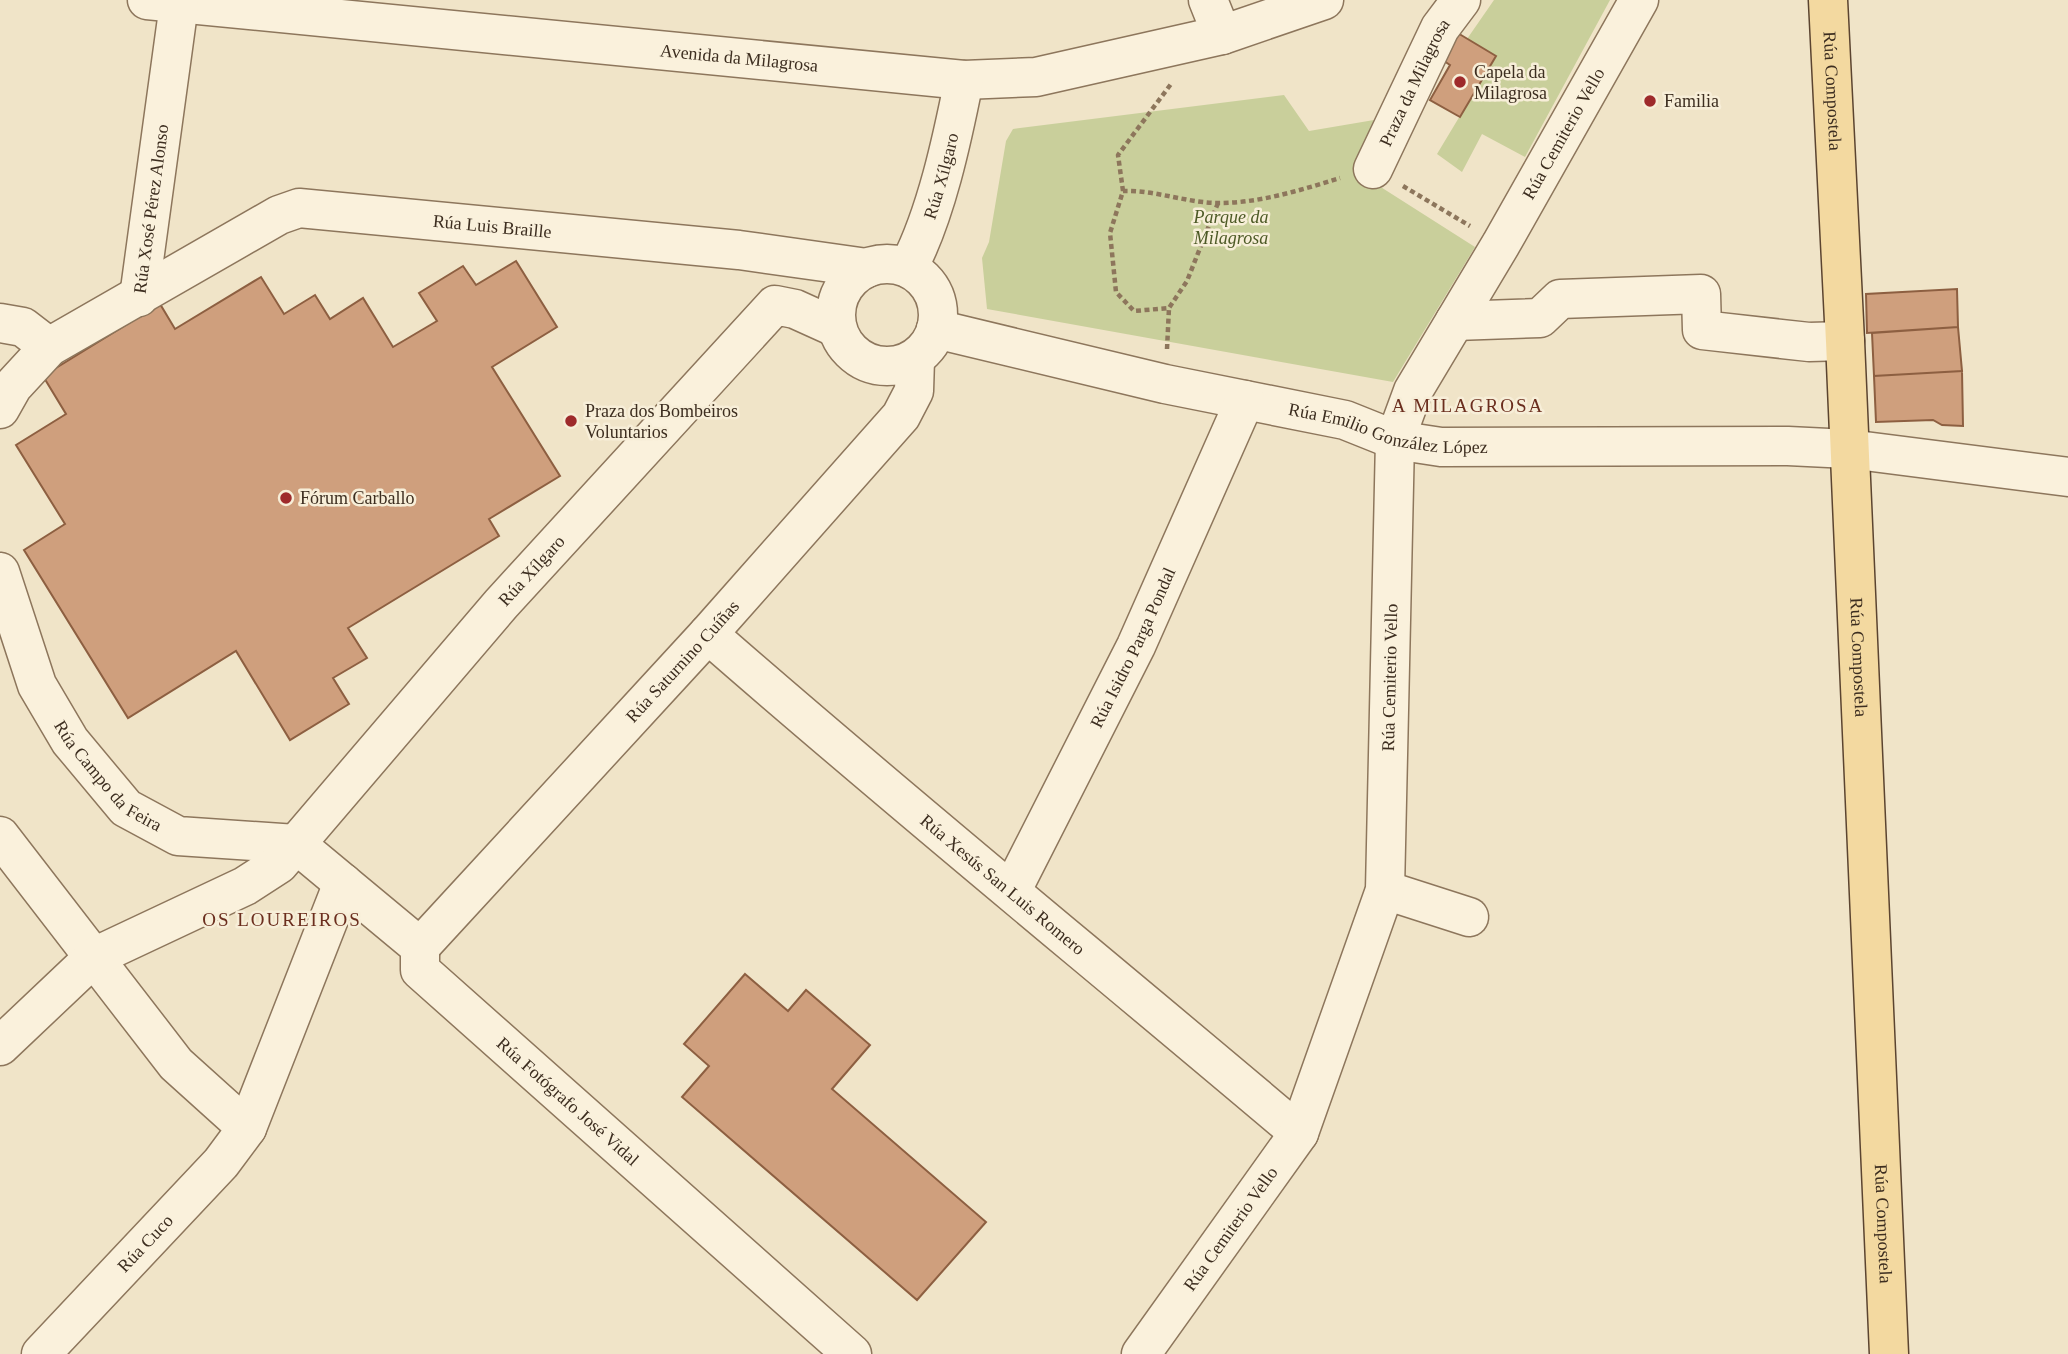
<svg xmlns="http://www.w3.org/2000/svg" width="2068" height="1354" font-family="Georgia,serif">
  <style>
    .green { fill: #c9cf9b }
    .building { fill: #cf9f7d; stroke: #8d5f41; stroke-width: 2 }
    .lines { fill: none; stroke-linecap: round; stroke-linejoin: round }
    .minor-casing { stroke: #8d765c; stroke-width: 41 }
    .major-casing { stroke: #5b4430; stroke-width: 41 }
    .path { stroke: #8d765c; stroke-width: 4.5; stroke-dasharray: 5 3.5; stroke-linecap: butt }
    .minor { stroke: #faf1dc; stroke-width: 38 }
    .major { stroke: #f3d9a0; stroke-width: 38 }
    .poi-dot { fill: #9e2a2b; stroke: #f7eed8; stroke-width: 2.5 }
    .labels { text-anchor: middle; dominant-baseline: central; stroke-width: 5; stroke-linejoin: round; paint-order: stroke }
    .street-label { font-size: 18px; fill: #3d2e20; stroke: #f7eed8 }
    .poi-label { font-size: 18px; fill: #3d2e20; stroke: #f7eed8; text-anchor: start }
    .park-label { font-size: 18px; font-style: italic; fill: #4d5a26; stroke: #f7eed8 }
    .neighbourhood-label { font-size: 19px; letter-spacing: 2px; fill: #6b2e1e; stroke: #f7eed8 }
  </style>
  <rect width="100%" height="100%" fill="#f0e4c8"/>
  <path class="green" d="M1494,0H1610L1525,157L1482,134L1462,172L1437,154L1496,56L1467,39Z
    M1284,95L1309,131L1374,120L1354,170L1475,247L1393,382L987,309L982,258L989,242L1006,141L1013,129Z"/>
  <path class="building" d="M1456,32L1496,56L1460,117L1430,100L1450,65L1441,59Z
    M516,261L557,327L492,367L560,476L489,519L499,536L348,628L367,658L333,678L349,704L290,740L236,651L128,718L24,550L65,524L16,445L66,414L43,376L160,304L175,329L261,277L284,314L315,295L330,319L363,298L393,347L437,321L419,293L463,266L476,285Z
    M1957,289L1958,327L1867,333L1866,294Z
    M1958,327L1962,371L1874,376L1872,333Z
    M1962,371L1963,426L1942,425L1933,420L1876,422L1874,376Z
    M745,974L788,1011L806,990L870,1045L832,1089L986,1222L917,1300L682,1097L709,1066L684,1044Z"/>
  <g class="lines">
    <defs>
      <g id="minor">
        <path id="s1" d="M147,0L964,80L1036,77L1222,35L1324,0"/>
        <path d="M1208,0L1222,35"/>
        <path id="s2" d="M1373,169L1440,28L1461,0"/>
        <circle cx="887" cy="315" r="51"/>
        <path id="s3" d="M908,268C936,215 952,140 964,80"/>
        <path id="s4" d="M139,297L179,4"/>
        <path d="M1455,321L1540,318L1560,299L1701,294L1702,330L1809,342L1845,341"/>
        <path d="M0,323L23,327L49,347"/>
        <path id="s5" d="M936,329L1165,384L1345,420L1395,440L1441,447L1788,446L1849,449L2068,477"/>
        <path id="s6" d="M0,409L13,386L49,347L279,215L299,208L739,250L867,268"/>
        <path id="s7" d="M0,572L37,685L70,741L126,808L178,836L296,844"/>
        <path id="s8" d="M708,634C902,804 1102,966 1299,1133"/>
        <path d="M0,836L176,1064L247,1128"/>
        <path id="s9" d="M296,844L420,947V970L852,1354"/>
        <path id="s10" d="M1012,890L1136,646L1245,400"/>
        <path d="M1385,890L1469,917"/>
        <path id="s11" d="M420,947L708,634L901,416L914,391L915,359"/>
        <path id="s12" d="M0,1046L94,957L245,886L279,864L501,604L775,305L795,309L837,328"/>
        <path id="s13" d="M41,1354L221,1163L247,1128L343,883"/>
        <path id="s14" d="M1141,1354L1299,1133L1385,890L1395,440L1413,391L1501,244L1639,0"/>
      </g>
      <g id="major">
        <path id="s15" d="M1828,0L1845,341L1889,1354"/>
      </g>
    </defs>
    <use href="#minor" class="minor-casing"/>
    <use href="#major" class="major-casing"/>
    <path class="path" d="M1403,186L1470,226
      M1123,191L1118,155L1171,84
      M1218,203L1187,281L1169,308L1134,311L1116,292L1110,233L1123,191C1156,190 1187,203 1219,203C1260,203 1301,190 1340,178
      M1167,349L1169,308"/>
    <use href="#minor" class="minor"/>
    <use href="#major" class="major"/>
  </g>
  <g class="poi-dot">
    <circle cx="1460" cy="82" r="7"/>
    <circle cx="1650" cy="101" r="7"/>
    <circle cx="571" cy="421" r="7"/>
    <circle cx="286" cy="498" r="7"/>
  </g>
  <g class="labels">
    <g class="street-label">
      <text stroke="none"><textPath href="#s1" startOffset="595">Avenida da Milagrosa</textPath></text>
      <text stroke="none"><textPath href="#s2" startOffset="96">Praza da Milagrosa</textPath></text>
      <text stroke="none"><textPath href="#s15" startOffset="91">Rúa Compostela</textPath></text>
      <text stroke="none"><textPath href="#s14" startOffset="1330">Rúa Cemiterio Vello</textPath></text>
      <text stroke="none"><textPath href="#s3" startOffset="98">Rúa Xílgaro</textPath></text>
      <text stroke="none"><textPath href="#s4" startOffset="89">Rúa Xosé Pérez Alonso</textPath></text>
      <text stroke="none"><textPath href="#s6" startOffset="560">Rúa Luis Braille</textPath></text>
      <text stroke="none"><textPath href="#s5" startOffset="464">Rúa Emilio González López</textPath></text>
      <text stroke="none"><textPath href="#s12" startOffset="724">Rúa Xílgaro</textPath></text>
      <text stroke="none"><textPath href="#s10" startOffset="271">Rúa Isidro Parga Pondal</textPath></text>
      <text stroke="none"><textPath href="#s15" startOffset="658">Rúa Compostela</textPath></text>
      <text stroke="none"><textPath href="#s11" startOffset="388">Rúa Saturnino Cuíñas</textPath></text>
      <text stroke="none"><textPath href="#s14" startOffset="742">Rúa Cemiterio Vello</textPath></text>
      <text stroke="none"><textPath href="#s7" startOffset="236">Rúa Campo da Feira</textPath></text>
      <text stroke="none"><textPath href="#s8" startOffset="387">Rúa Xesús San Luis Romero</textPath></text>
      <text stroke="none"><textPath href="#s9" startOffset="382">Rúa Fotógrafo José Vidal</textPath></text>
      <text stroke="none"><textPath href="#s15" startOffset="1225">Rúa Compostela</textPath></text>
      <text stroke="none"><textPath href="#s14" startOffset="154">Rúa Cemiterio Vello</textPath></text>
      <text stroke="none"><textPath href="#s13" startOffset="152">Rúa Cuco</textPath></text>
    </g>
    <g class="poi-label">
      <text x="1474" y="72">Capela da<tspan x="1474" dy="21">Milagrosa</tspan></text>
      <text x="1664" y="101">Familia</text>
      <text x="585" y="411">Praza dos Bombeiros<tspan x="585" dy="21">Voluntarios</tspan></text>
      <text x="300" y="498">Fórum Carballo</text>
    </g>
    <g class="park-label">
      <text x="1231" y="217">Parque da<tspan x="1231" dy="21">Milagrosa</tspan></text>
    </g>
    <g class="neighbourhood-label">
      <text x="1468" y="405">A MILAGROSA</text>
      <text x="282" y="919">OS LOUREIROS</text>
    </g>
  </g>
</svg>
